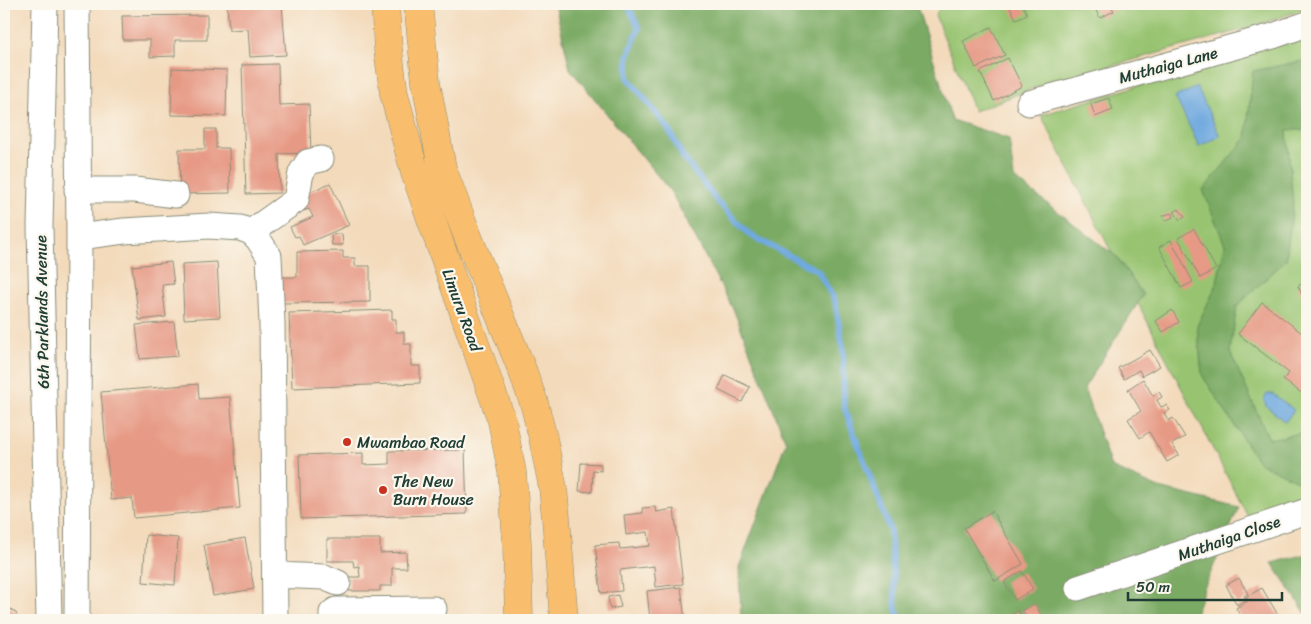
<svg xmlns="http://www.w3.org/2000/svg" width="1311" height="624" font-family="Sriracha,sans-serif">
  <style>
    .green { fill: #98c471; stroke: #5c8052 }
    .forest { fill: #7aaa63; stroke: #4c744c }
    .water { fill: #6fa9df; stroke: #47738a }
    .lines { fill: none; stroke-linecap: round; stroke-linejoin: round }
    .stream { stroke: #6fa9df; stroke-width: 6 }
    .building { fill: #e69984 }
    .minor-casing { stroke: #898c78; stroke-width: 27 }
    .major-casing { stroke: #898c78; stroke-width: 29 }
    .minor { stroke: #fff; stroke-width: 25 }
    .major { stroke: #f9be6d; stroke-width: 28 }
    .poi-dot { fill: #c8321e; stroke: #fbf7ec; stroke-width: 2 }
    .labels { text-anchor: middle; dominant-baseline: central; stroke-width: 4.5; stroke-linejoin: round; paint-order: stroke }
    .street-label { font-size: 16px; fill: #1f3d34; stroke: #fbf7ec }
    .poi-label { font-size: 16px; fill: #1f3d34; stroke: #fbf7ec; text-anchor: start }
  </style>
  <rect width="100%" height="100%" fill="#fbf7ec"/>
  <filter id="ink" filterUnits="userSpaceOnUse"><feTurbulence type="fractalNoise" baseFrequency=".02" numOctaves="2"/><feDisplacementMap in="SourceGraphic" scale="10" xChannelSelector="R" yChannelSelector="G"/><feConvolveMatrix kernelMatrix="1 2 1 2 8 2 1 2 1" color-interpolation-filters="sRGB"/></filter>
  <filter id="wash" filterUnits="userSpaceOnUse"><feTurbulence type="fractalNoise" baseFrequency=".0096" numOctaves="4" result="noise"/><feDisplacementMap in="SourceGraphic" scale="20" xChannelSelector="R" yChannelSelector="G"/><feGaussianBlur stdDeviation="1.12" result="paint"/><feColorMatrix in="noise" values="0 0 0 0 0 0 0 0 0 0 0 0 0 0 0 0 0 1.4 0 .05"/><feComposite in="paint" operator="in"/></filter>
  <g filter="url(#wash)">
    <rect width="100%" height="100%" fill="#f3dabb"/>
    <path class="green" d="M943,4H1307V8L1252,27L1039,86L974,111L935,15Z
      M1307,35V498L1250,521L1041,115Z"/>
    <path class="forest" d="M555,4H919L917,6L952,120L1009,139L1014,178L1117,257L1143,295L1084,388L1111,467L1159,488L1239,507L1205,586L1193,620H741L739,567L786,442L734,311L671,192L570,69Z
      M1307,60V130H1287L1293,205L1286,260L1237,306L1230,352L1269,439L1307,432V486L1258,462L1202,375L1197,326L1216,286L1225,245L1203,190L1246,138L1253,71Z
      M1307,554V615L1272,563Z"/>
    <path class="water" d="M1197,87L1220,136L1199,146L1175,97Z
      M1267,394H1273L1294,410L1285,422L1266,406L1264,399Z"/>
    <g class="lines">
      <path class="stream" d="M627,4L639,28L628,56V78L668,128L683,157L717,201L750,235L818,271L835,301L843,348L844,407L890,530L896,610L901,620"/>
    </g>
    <g id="blocks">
      <path class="building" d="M227,4H282L286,55L250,57L248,29L229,30Z
        M1008,4H1022L1027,14L1016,19Z
        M1096,4H1110L1114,11L1100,18L1093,5Z
        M207,15V40H175V56L150,57V40H123L122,16Z
        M991,27L1005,55L976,68L963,41Z
        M1008,58L1022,86L994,101L980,72Z
        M278,64L279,105L309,104L311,153L279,154L280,193L246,194L242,65Z
        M172,68L227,70L226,116L171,115Z
        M1109,98L1113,110L1095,117L1091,104Z
        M205,129H216V148H229L230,193L180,194L179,149H205Z
        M330,183L349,225L303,245L299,236L295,237L290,227L313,217L309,209L303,211L299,200L305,194Z
        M1179,209L1185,217L1180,220L1174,212Z
        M1171,213L1173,217L1165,221L1162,216Z
        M1194,229L1216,269L1200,278L1178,238Z
        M342,234L343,245H332L331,235Z
        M1171,240L1193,282L1181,288L1159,247Z
        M343,251V258H355V266H370V302L280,303L279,277H297V252Z
        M171,262L174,284L162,285L166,317L139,320L132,266Z
        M217,262L220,317L184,319L182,264Z
        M1307,281V306L1298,286Z
        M1262,302L1307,337V394L1306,396L1283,380L1289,373L1238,334Z
        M392,310V319H396V332H404V344H411V366H420V383L292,388L289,313Z
        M1172,310L1179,322L1163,332L1156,321Z
        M174,322L178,356L140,359L136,325Z
        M1150,350L1160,366L1142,376L1139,370L1124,379L1118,368Z
        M725,375L750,387L742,402L718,390Z
        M1143,379L1153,396L1159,392L1162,397L1157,400L1161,407L1166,405L1170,410L1164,413L1168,421L1173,418L1185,437L1172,444L1179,455L1167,462L1149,432L1140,438L1128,419L1141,411L1128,389Z
        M198,384L199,399L230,397L240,508L134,518L132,498L111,500L101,392Z
        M465,450L467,514L301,519L299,455L363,453V465L389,464V451Z
        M581,463L601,464V471L593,470L592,492L579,491Z
        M655,507L656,512L674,509L683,584L656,587L654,566L620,570L622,591L601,593L595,545L619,543L620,549L650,546L648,532L626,535L624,515L643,513L642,508Z
        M992,511L1023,564L995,581L964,528Z
        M146,535L178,538L175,585L143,582Z
        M245,538L254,589L213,596L204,545Z
        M327,539H380V553L406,552L407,568H392V586H380V591H349V577H360L359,566L354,567L353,561H327Z
        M1022,571L1033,589L1015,600L1004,582Z
        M1239,578L1248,594L1244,596L1246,599L1237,605L1226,585Z
        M681,587L685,620H650L647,591Z
        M1262,588L1281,620H1243L1236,608L1248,601L1246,597Z
        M618,595L621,607L610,609L608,597Z
        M1035,604L1044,620H1028L1022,610Z
        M6,605L17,614L12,620H4V609Z
        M1018,611L1023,620H1001Z"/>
    </g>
  </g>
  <g filter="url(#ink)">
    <use href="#blocks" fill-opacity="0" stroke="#898c78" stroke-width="1"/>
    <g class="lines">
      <defs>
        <path id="minor" d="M45,4L40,227L49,620
          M1029,103L1273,36L1307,24
          M77,190H135L176,195
          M251,232L296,200L301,173L308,162L321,159
          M79,237L124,231L209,226L240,228L251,232L258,239L269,256L272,323L275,620
          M275,575L324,577L338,583
          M1078,588L1307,511
          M77,620L79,237L77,4
          M332,620V613L336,610L434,609"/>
        <path id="major" d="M385,4L388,49L394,94L415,173L502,421L512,472L517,543L519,620
          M418,4L426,82L442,168L468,237L523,372L534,403L543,438L553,488L556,518L564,620"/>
      </defs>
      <use href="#minor" class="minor-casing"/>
      <use href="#major" class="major-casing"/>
      <use href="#minor" class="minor"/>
      <use href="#major" class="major"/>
    </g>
  </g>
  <g class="poi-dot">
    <circle cx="347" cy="442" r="5"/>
    <circle cx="383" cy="490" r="5"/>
  </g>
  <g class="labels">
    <g class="street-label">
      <text transform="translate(1168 65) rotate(-15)">Muthaiga Lane</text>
      <text transform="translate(462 310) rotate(70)">Limuru Road</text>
      <text transform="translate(42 312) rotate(-91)">6th Parklands Avenue</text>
      <text transform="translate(1229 538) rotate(-19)">Muthaiga Close</text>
    </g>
    <g class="poi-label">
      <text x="357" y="442">Mwambao Road</text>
      <text x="393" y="481">The New<tspan x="393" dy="18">Burn House</tspan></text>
    </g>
  </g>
  <rect width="1311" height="624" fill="none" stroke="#fbf7ec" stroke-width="20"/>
  <path d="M1128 592v8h154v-8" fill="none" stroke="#1f3d34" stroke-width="2.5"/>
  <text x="1136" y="592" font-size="15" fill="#1f3d34" stroke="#fbf7ec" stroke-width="4" paint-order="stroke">50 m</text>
</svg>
